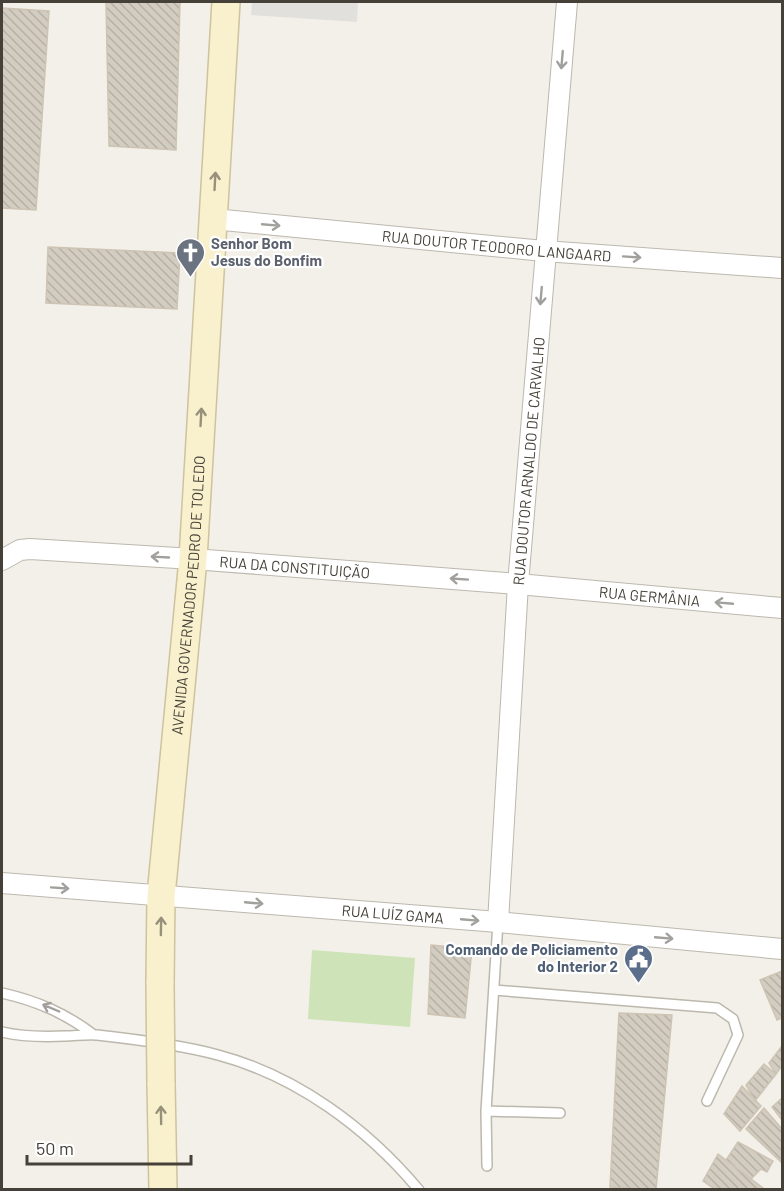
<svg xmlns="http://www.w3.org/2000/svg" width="784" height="1191" font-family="Barlow,sans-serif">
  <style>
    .pitch { fill: #cee3b7 }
    .parking { fill: #e2e0dd }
    .building { fill: url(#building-back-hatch); stroke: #cdc4b4; stroke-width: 1.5 }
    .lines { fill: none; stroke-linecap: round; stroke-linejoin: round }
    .lane-casing { stroke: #bdb8ad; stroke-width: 12 }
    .street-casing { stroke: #bdb8ad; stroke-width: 22 }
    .secondary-casing { stroke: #cec39e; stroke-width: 30 }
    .lane { stroke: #fff; stroke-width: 9 }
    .street { stroke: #fff; stroke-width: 20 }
    .secondary { stroke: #f9f0cd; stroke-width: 27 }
    .secondary-bridge-casing { stroke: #cec39e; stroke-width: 30; stroke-linecap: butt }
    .secondary-bridge { stroke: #f9f0cd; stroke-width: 27 }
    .oneway { stroke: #a2a09c }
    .oneway2 { stroke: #97907b }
    .labels { text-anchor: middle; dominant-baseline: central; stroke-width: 4.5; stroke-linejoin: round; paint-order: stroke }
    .worship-label { font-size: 15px; font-weight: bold; fill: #5b616d; stroke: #fff; text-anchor: start }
    .street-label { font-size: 15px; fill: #464138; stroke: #fff }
    .service-label { font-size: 15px; font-weight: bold; fill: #4e5e75; stroke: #fff; text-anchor: end }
  </style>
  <defs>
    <pattern id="building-back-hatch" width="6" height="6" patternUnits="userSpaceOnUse" patternTransform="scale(1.5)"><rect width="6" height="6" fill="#d3ccc0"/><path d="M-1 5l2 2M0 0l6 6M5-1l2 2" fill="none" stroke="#b6b0a6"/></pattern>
  </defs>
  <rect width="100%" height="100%" fill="#f3f0e9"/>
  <path class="pitch" d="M312,950L415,958L410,1027L308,1019Z"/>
  <path class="parking" d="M252,2H358L357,22L251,15Z"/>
  <path class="building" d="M106,2H180L176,150L109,146Z
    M2,8L49,11L36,210L2,208Z
    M48,247L180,253L177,309L46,303Z
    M431,945L472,949L465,1018L428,1014Z
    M782,971V1018L777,1020L760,980Z
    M619,1013L672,1015L656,1190L610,1187Z
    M782,1046V1066L776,1074L769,1063Z
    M764,1064L776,1074L755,1101L746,1085Z
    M742,1086L761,1106L740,1131L724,1114Z
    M782,1098V1120L772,1107Z
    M764,1108L782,1129L781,1162L746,1129Z
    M738,1142L773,1161L767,1172L761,1169L751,1179L726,1160Z
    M718,1154L763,1188L762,1190H716L703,1181Z"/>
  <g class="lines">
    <defs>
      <path id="lane" d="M494,990L717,1008L733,1019L738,1035L707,1101
        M2,993C37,1001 65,1013 94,1035
        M2,1032C23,1037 43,1037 65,1036C75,1036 86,1034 97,1035C133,1039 182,1045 218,1055C297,1076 367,1128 419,1190
        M486,1111L560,1113
        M487,1166L486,1111L498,922"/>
      <g id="street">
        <path id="s1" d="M213,219L544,251L782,268"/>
        <path id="s2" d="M2,560L20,550L30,549L193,559L518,584L782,608"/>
        <path id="s3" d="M2,883L498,922L782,949"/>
        <path id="s4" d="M498,922L518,584L567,2"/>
      </g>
      <g id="secondary">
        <path id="s5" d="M160,984L161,896L193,559L226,2"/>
        <path d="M161,1083L163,1190"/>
      </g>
    </defs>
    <use href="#lane" class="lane-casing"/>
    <use href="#street" class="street-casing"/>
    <use href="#secondary" class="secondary-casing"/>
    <use href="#lane" class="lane"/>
    <use href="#street" class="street"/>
    <use href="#secondary" class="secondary"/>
    <defs>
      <path id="secondary-bridge" d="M160,984L161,1083"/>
    </defs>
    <use href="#secondary-bridge" class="secondary-bridge-casing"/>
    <use href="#secondary-bridge" class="secondary-bridge"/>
  </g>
  <defs><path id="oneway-shaft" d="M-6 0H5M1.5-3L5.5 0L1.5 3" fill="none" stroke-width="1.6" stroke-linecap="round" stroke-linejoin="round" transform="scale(1.5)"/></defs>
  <g class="oneway">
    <use href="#oneway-shaft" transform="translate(562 60) rotate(95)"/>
    <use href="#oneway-shaft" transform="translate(271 225) rotate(5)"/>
    <use href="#oneway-shaft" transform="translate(632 257) rotate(4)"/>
    <use href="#oneway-shaft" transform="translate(541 296) rotate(95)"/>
    <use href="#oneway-shaft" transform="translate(160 557) rotate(-177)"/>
    <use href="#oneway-shaft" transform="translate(459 579) rotate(-176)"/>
    <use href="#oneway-shaft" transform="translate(724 603) rotate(-175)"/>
    <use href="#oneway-shaft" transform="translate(60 888) rotate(4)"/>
    <use href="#oneway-shaft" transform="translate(254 903) rotate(5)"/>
    <use href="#oneway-shaft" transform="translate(470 920) rotate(5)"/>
    <use href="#oneway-shaft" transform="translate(664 938) rotate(5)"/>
    <use href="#oneway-shaft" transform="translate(51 1008) rotate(-157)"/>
  </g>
  <g class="oneway2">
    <use href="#oneway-shaft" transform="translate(215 181) rotate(-87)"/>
    <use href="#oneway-shaft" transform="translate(201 417) rotate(-87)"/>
    <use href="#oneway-shaft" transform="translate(161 926) rotate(-89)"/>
    <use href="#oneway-shaft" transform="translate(161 1115) rotate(-91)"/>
  </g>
  <defs>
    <symbol id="church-pin" viewBox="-11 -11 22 30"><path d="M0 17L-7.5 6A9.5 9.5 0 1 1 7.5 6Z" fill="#6b7280" stroke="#fff"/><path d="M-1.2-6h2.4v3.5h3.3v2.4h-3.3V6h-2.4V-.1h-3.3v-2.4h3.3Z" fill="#fff"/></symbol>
    <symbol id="civic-pin" viewBox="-11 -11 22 30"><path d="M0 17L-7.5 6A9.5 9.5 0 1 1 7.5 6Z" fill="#5c6f8a" stroke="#fff"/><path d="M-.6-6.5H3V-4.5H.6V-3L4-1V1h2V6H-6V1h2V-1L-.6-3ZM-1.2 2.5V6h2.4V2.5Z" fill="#fff"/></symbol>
  </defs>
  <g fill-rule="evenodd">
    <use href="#church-pin" x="174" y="236" width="33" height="45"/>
    <use href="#civic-pin" x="622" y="942" width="33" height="45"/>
  </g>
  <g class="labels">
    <g class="worship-label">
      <text x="211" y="243">Senhor Bom<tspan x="211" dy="17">Jesus do Bonfim</tspan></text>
    </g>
    <g class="street-label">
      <text stroke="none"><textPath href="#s1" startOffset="285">RUA DOUTOR TEODORO LANGAARD</textPath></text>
      <text stroke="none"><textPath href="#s4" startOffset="462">RUA DOUTOR ARNALDO DE CARVALHO</textPath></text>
      <text stroke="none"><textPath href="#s2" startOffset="296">RUA DA CONSTITUIÇÃO</textPath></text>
      <text stroke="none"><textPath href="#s5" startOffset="390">AVENIDA GOVERNADOR PEDRO DE TOLEDO</textPath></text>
      <text stroke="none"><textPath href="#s2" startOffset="652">RUA GERMÂNIA</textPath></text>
      <text stroke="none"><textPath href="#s3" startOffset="392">RUA LUÍZ GAMA</textPath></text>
    </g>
    <g class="service-label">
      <text x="618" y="949">Comando de Policiamento<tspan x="618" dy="17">do Interior 2</tspan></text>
    </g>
  </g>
  <rect width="784" height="1191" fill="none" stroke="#464138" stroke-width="6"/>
  <path d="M27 1155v9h164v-9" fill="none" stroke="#464138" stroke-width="3"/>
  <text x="36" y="1155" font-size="18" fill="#464138" stroke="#ffffff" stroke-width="4.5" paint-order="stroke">50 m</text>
</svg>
